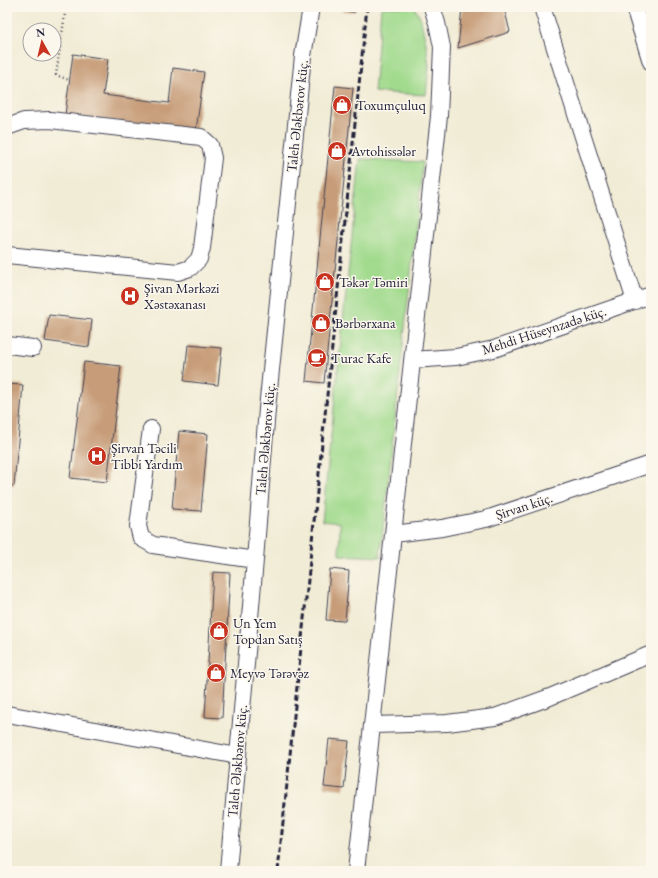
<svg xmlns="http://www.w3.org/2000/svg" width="658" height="878" font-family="'EB Garamond',serif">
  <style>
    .green { fill: #a1da8d; stroke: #627e64 }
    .building { fill: #c79d79 }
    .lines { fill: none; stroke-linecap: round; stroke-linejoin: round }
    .minor-casing { stroke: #414052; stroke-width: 18 }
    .path { stroke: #414052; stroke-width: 2.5; stroke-dasharray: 1 3; stroke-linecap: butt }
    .minor { stroke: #fff; stroke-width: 16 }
    .rail { stroke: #22223b; stroke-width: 3; stroke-dasharray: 6 3; stroke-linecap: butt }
    .labels { text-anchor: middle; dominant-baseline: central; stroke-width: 3; stroke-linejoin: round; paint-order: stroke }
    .poi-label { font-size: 14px; fill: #22223b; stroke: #fbf7ec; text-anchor: start }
    .street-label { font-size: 14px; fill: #22223b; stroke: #fbf7ec }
  </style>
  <rect width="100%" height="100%" fill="#fbf7ec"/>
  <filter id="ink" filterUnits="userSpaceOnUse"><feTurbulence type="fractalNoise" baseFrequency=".025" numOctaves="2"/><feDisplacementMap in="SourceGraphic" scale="8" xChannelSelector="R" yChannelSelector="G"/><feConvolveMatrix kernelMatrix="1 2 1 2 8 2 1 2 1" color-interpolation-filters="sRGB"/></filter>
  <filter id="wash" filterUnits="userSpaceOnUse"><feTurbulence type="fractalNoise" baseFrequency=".012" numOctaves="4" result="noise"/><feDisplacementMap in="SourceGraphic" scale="16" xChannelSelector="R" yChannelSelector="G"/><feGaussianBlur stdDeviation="0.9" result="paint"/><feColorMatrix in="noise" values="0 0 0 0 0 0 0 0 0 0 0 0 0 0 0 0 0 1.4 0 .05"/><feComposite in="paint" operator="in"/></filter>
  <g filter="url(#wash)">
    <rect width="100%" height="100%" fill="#f1ecd5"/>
    <path class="green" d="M388,7H414L420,17L426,43L429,66L426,95L374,92L381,8Z
      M360,159L423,162L380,557L339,555L340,523L322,521Z"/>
    <g id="blocks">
      <path class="building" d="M342,7H356L355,12L341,11Z
        M462,7H504L510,32L458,48Z
        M73,54L108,59L103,95L169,103L173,68L204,72L196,131L65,115Z
        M335,86L353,88L324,383L306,381Z
        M49,315L92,320L89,347L45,341Z
        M188,345L222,348L218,385L184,381Z
        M84,362L121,366L107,482L70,478Z
        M7,384L23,385L14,486L7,485Z
        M179,431L208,434L201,511L172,509Z
        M330,569L349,571L345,621L326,620Z
        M213,572L230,573L222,718L205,717Z
        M329,739L349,741L344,789L324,787Z"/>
    </g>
  </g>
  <g filter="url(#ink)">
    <use href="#blocks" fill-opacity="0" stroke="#414052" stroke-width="1"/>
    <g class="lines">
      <defs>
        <path id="minor" d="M542,7L635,301
          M634,7L651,62
          M7,127L24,121L50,120L201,137L210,145L213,158L202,248L199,259L190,268L178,272L7,255
          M7,345L33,348
          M412,360L456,357L494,349L651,295
          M151,429L138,526L141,538L153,545L255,560
          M393,534L442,528L486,519L651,464
          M7,714L238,756
          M372,725L447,723L495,717L550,697L651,654
          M228,871L255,560L267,409L303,56L311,7
          M356,871L439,116L442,47L437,23L432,7"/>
      </defs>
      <use href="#minor" class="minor-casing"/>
      <path class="path" d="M66,7L56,75L69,80"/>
      <use href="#minor" class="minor"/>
      <path class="rail" d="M278,871L367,7"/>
    </g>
  </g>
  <defs>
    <symbol id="shop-disc" viewBox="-11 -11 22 22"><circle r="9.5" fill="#c8321e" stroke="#fbf7ec"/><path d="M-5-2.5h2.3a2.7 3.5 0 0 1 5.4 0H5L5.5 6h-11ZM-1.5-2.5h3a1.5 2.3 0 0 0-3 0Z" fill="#fff"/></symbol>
    <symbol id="hospital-disc" viewBox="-11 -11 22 22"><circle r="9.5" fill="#c8321e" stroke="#fbf7ec"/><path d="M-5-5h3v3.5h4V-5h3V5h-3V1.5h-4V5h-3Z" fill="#fff"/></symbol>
    <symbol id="cafe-disc" viewBox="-11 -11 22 22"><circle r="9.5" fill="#c8321e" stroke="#fbf7ec"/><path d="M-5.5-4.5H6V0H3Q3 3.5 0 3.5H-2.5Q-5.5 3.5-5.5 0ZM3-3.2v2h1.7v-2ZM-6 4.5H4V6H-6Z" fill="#fff"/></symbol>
  </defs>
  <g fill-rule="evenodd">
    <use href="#shop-disc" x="331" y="94" width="22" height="22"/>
    <use href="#shop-disc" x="326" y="140" width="22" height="22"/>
    <use href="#shop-disc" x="314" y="271" width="22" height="22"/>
    <use href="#hospital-disc" x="119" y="285" width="22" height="22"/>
    <use href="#shop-disc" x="310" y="312" width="22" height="22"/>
    <use href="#cafe-disc" x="306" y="347" width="22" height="22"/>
    <use href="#hospital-disc" x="86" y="445" width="22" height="22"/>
    <use href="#shop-disc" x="208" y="620" width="22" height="22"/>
    <use href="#shop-disc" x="205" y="662" width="22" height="22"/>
  </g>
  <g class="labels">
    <g class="poi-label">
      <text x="356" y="105">Toxumçuluq</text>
      <text x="351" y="151">Avtohissələr</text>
      <text x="339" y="282">Təkər Təmiri</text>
      <text x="144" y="288">Şivan Mərkəzi<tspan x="144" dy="16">Xəstəxanası</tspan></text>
      <text x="335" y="323">Bərbərxana</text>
      <text x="331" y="358">Turac Kafe</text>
      <text x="111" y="448">Şirvan Təcili<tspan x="111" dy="16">Tibbi Yardım</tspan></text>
      <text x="233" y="623">Un Yem<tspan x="233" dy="16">Topdan Satış</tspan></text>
      <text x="230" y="673">Meyvə Tərəvəz</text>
    </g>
    <g class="street-label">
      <text transform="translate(297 116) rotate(-84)">Taleh Ələkbərov küç.</text>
      <text transform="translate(544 330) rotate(-18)">Mehdi Hüseynzadə küç.</text>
      <text transform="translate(265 439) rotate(-85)">Taleh Ələkbərov küç.</text>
      <text transform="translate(524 506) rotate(-18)">Şirvan küç.</text>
      <text transform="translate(237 761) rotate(-85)">Taleh Ələkbərov küç.</text>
    </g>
  </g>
  <rect width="658" height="878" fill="none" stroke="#fbf7ec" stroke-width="24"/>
  <g transform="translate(42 42) rotate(352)"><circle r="19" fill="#fbf7ec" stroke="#a4a2a5"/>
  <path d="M0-3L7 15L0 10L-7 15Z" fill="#c8321e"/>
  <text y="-6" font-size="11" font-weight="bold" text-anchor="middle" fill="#22223b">N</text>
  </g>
</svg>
